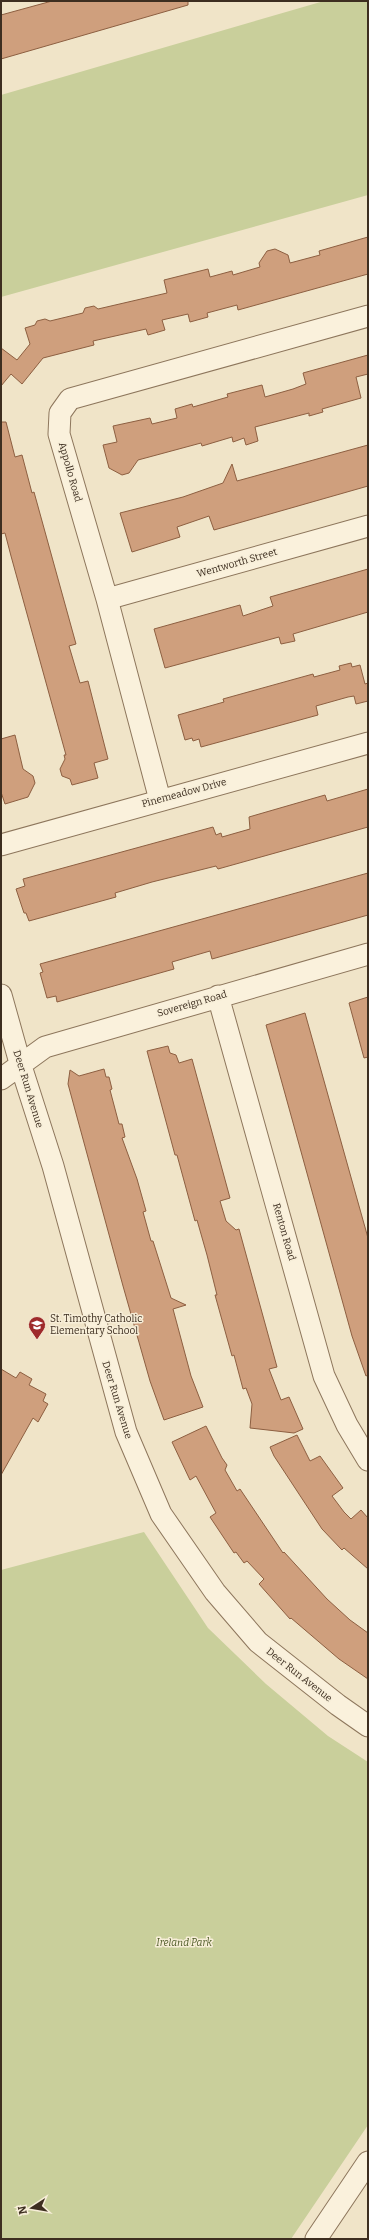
<svg xmlns="http://www.w3.org/2000/svg" width="369" height="2240" font-family="Bitter,serif">
  <style>
    .green { fill: #c9cf9b }
    .building { fill: #cf9f7d; stroke: #8d5f41 }
    .lines { fill: none; stroke-linecap: round; stroke-linejoin: round }
    .minor-casing { stroke: #8d765c; stroke-width: 23 }
    .minor { stroke: #faf1dc; stroke-width: 21 }
    .labels { text-anchor: middle; dominant-baseline: central; stroke-width: 3; stroke-linejoin: round; paint-order: stroke }
    .street-label { font-size: 10px; fill: #3d2e20; stroke: #f7eed8 }
    .poi-label { font-size: 10px; fill: #3d2e20; stroke: #f7eed8; text-anchor: start }
    .park-label { font-size: 10px; font-style: italic; fill: #4d5a26; stroke: #f7eed8 }
  </style>
  <rect width="100%" height="100%" fill="#f0e4c8"/>
  <path class="green" d="M324,1H368V195L1,297V95Z
    M144,1532L208,1628L266,1684L328,1736L368,1762V2125L291,2239H1V1570Z"/>
  <path class="building" d="M52,1H188V5L1,59V15Z
    M368,237V274L238,310L237,305L207,313L208,317L190,322L188,314L162,320L165,330L148,335L146,329L93,341L94,345L43,358L22,384L11,374L1,386V348L17,360L30,344L25,328L35,325L37,321L45,319L50,321L83,313L85,308L94,306L98,309L167,293L164,280L208,269L210,277L232,271L233,275L260,267L259,263L267,251L275,249L288,255L290,263L320,255L319,251Z
    M368,355V374L356,377L361,398L322,409L323,412L309,416V413L255,427L258,441L246,445L244,438L233,442L232,437L202,446L201,443L138,460L129,473L122,475L109,468L103,445L117,442L113,426L150,418L152,424L177,418L175,409L192,404L193,407L228,397L227,394L262,385L265,397L293,389L306,384L303,373Z
    M1,422H6L15,457L22,455L32,493L34,492L76,644L69,646L80,683L88,681L108,759L94,763L98,778L72,785L70,779L62,776L60,769L65,759L64,755H66L11,556L5,533L1,534Z
    M368,445V486L214,530L209,516L177,527L180,537L132,552L120,513L183,497L223,483L232,464L237,481Z
    M368,569V612L293,634L295,641L281,644L279,637L165,668L154,629L240,605L243,616L273,606L270,597Z
    M351,663L352,667L360,665L365,684L368,683V701L356,704L354,696L348,697L316,706L318,715L201,747L199,739L193,741L192,738L185,740L178,715L224,702L223,699L313,674L314,677L340,670L339,666Z
    M15,735L23,769L33,776L35,783L28,797L5,804L1,792V739Z
    M368,789V827L218,869L216,866L152,882L115,893L116,897L29,921L26,913H24L16,889L25,886L23,879L213,827L216,835L221,833L222,837L250,829L249,817L325,795L327,801Z
    M368,873V915L212,959L210,951L172,962L174,969L57,1002L56,996L47,998L40,973L43,972L40,964Z
    M368,997V1057L364,1058L349,1003Z
    M305,1013L368,1238V1375L366,1376L352,1336L266,1025Z
    M168,1046L170,1053L176,1055L179,1063L192,1059L230,1198L220,1201L226,1221L236,1230L239,1229L277,1367L269,1369L281,1400L289,1397L303,1429L294,1433L250,1428L252,1404L246,1388L243,1389L234,1355L232,1356L215,1295H217L207,1255L197,1220L195,1221L177,1155H175L147,1051Z
    M104,1069L106,1077H109L112,1089L110,1090L119,1124H122L125,1137L122,1138L137,1179L146,1211L143,1212L151,1241H153L171,1298L186,1305L173,1309L191,1376L203,1407L164,1420L150,1381L123,1286L68,1084L70,1070L79,1076Z
    M1,1369L16,1378L20,1372L32,1379L29,1385L46,1394L43,1401L48,1404L38,1422L33,1418L1,1475Z
    M206,1426L222,1458L227,1465L225,1470L237,1491L240,1489L283,1553L284,1552L327,1599L350,1620L368,1633V1679L339,1659L291,1618L290,1619L259,1584L264,1579L247,1561L244,1563L236,1552L234,1553L210,1517L216,1513L196,1476L190,1480L172,1442Z
    M297,1435L310,1461L320,1456L343,1488L332,1496L344,1512L351,1519L361,1510L368,1518V1569L344,1548L342,1550L322,1529L274,1456L270,1447Z"/>
  <g class="lines">
    <defs>
      <path id="minor" d="M107,599L368,526
        M160,800L107,599L59,434L60,413L70,399L368,316
        M1,845L368,743
        M1,995L20,1063L53,1166L126,1432L161,1514L215,1592L258,1642L338,1705L368,1726
        M218,996L324,1376L347,1425L368,1460
        M1,1079L45,1047L368,954
        M316,2239L368,2162"/>
    </defs>
    <use href="#minor" class="minor-casing"/>
    <use href="#minor" class="minor"/>
  </g>
  <defs>
    <symbol id="school-pin" viewBox="-11 -11 22 30"><path d="M0 17L-7.5 6A9.5 9.5 0 1 1 7.5 6Z" fill="#9e2a2b" stroke="#f7eed8"/><path d="M0-5L7-2L0 1L-7-2ZM-4 1L0 2.5L4 1V4Q0 6-4 4Z" fill="#fff"/></symbol>
  </defs>
  <g fill-rule="evenodd">
    <use href="#school-pin" x="27" y="1315" width="20" height="27"/>
  </g>
  <g class="labels">
    <g class="street-label">
      <text transform="translate(70 472) rotate(74)">Appollo Road</text>
      <text transform="translate(237 563) rotate(-16)">Wentworth Street</text>
      <text transform="translate(184 793) rotate(-15)">Pinemeadow Drive</text>
      <text transform="translate(192 1004) rotate(-16)">Sovereign Road</text>
      <text transform="translate(28 1089) rotate(73)">Deer Run Avenue</text>
      <text transform="translate(284 1232) rotate(74)">Renton Road</text>
      <text transform="translate(117 1400) rotate(73)">Deer Run Avenue</text>
      <text transform="translate(299 1675) rotate(38)">Deer Run Avenue</text>
    </g>
    <g class="poi-label">
      <text x="50" y="1319">St. Timothy Catholic<tspan x="50" dy="12">Elementary School</tspan></text>
    </g>
    <g class="park-label">
      <text x="184" y="1943">Ireland Park</text>
    </g>
  </g>
  <rect width="369" height="2240" fill="none" stroke="#3d2e20" stroke-width="4"/>
  <g transform="translate(32 2208) rotate(258)" stroke="#f7eed8" stroke-width="3" paint-order="stroke">
  <path d="M0-3L7 15L0 10L-7 15Z" fill="#3d2e20"/>
  <text y="-6" font-size="11" font-weight="bold" text-anchor="middle" fill="#3d2e20">N</text>
  </g>
</svg>
